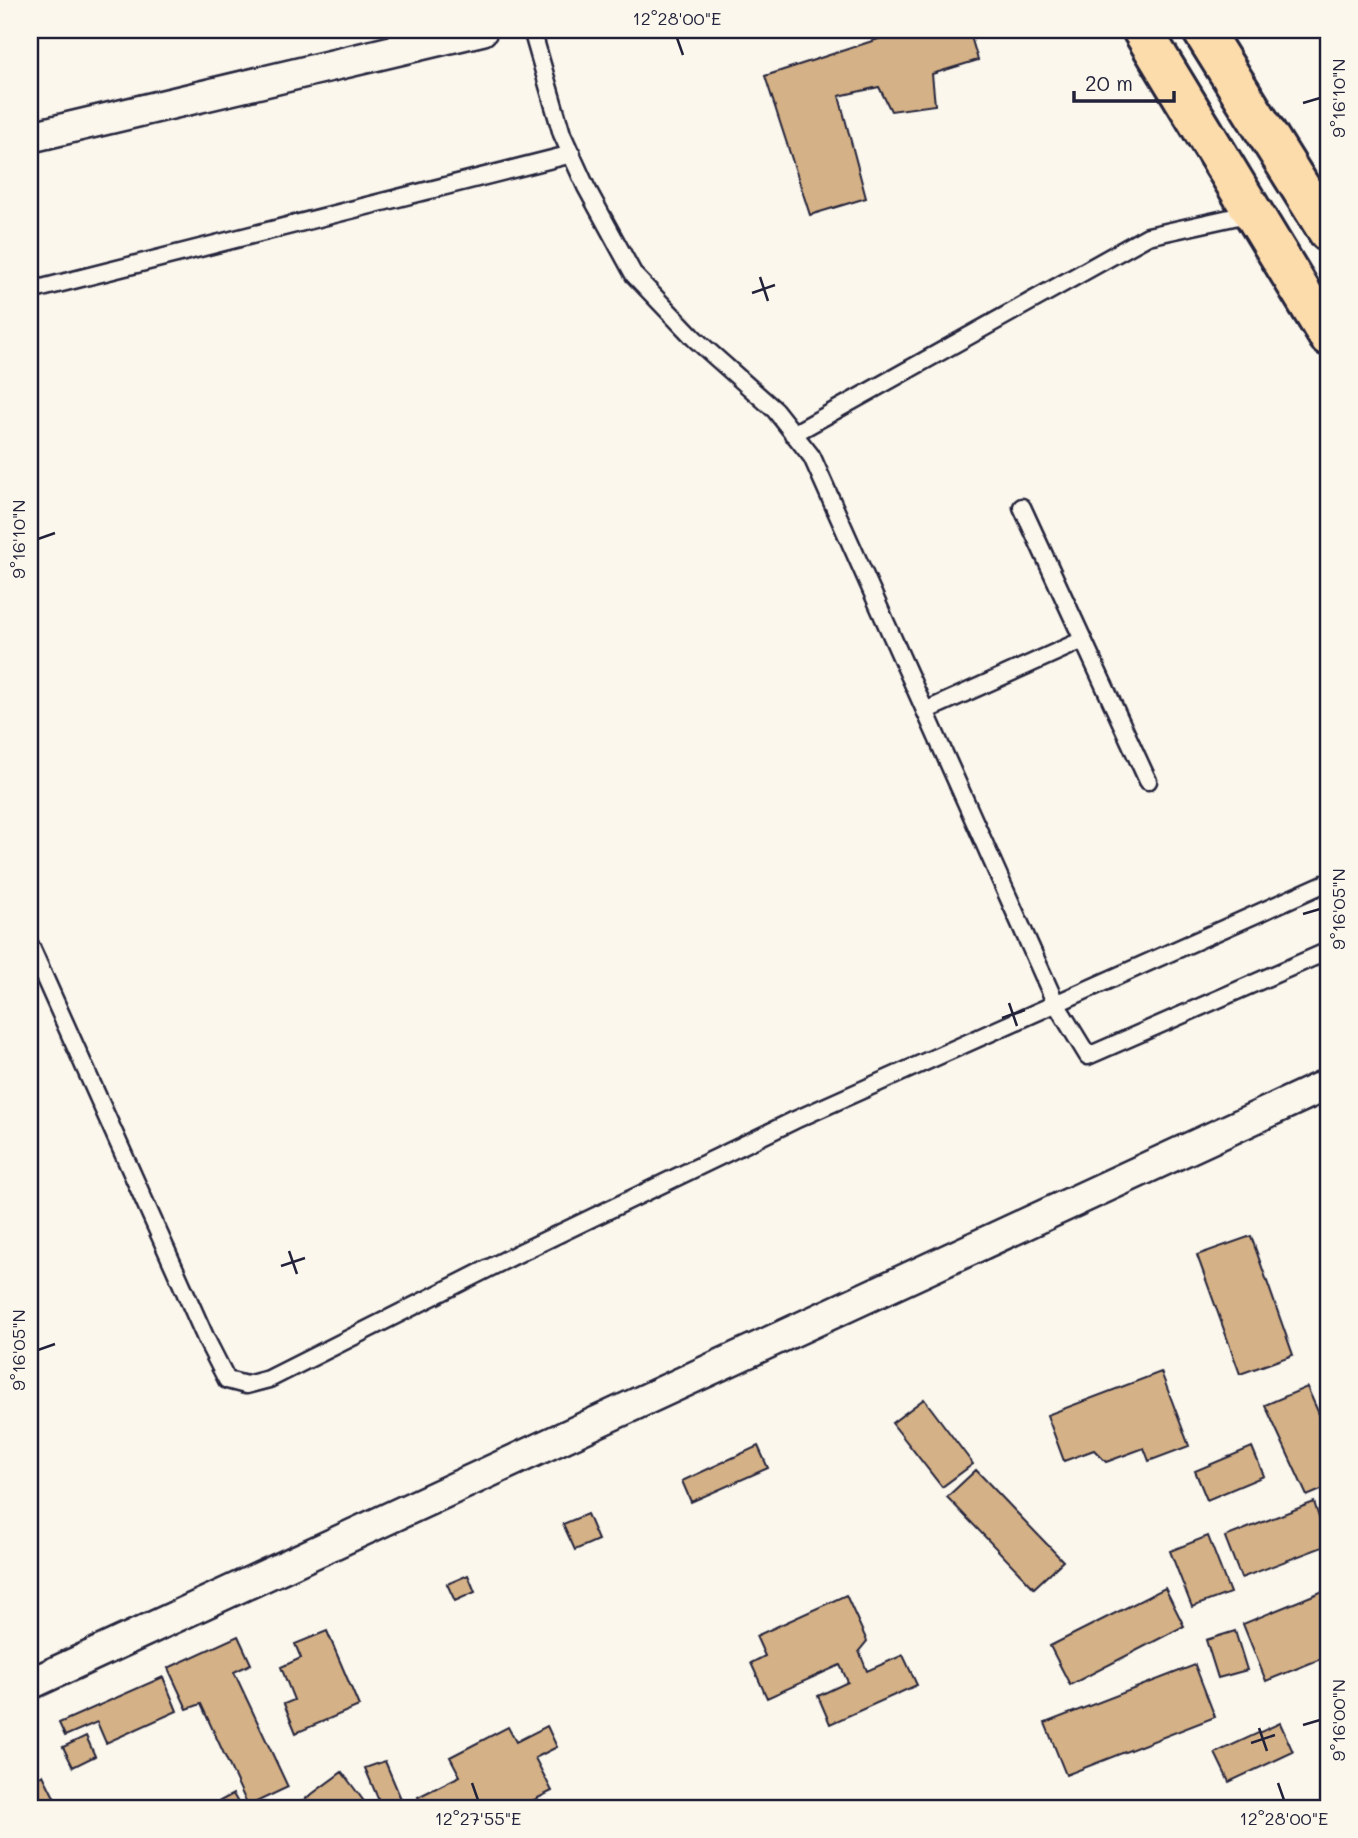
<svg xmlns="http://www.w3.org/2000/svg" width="1358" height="1838" font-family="Mali,sans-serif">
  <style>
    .building { fill: #d4b186; stroke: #22223b; stroke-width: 2 }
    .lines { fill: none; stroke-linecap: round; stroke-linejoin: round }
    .service-casing { stroke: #22223b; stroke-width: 21 }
    .minor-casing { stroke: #22223b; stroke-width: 35 }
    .primary-casing { stroke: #22223b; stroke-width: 44 }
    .service { stroke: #fbf7ec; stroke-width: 16 }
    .minor { stroke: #fbf7ec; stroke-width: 30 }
    .primary { stroke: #fddcac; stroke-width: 38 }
    .ticks { fill: none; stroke: #22223b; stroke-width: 2.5 }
    .neatline { fill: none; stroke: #22223b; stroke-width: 2.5 }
    .ticks-label { font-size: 18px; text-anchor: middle; fill: #22223b }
  </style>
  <rect width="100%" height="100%" fill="#fbf7ec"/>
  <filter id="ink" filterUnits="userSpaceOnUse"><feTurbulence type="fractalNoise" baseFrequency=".0143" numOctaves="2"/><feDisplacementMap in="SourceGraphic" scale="14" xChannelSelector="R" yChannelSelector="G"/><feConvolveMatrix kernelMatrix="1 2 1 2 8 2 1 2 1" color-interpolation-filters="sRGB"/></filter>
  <g filter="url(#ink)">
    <path class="building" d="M906,30H969L978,60L932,74L935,105L891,111L879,87L839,96L866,198L810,215L765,76Z
      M1251,1236L1293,1355L1240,1374L1197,1255Z
      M1161,1372L1189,1446L1149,1461L1144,1448L1106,1462L1094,1450L1064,1461L1047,1415Z
      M1307,1387L1328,1434V1487L1307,1496L1265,1405Z
      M924,1399L973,1464L942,1487L892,1423Z
      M758,1446L768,1468L691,1502L682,1481Z
      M1252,1447L1264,1476L1207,1500L1195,1471Z
      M976,1470L1063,1561L1034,1588L947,1497Z
      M1314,1502L1328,1545L1241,1578L1225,1537Z
      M587,1514L598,1540L575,1550L563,1524Z
      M1208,1536L1230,1593L1192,1607L1170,1551Z
      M468,1575L475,1592L455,1601L447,1584Z
      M1165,1588L1184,1626L1070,1685L1050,1646Z
      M1328,1589V1656L1266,1681L1243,1624Z
      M846,1595L867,1641L859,1651L867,1671L903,1655L917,1685L830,1724L818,1696L848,1682L840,1665L767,1698L751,1663L765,1656L756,1636Z
      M327,1631L359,1706L296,1733L284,1704L294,1700L281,1667L301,1658L295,1644Z
      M1235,1631L1247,1670L1218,1678L1206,1640Z
      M238,1636L251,1664L234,1672L288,1787L248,1806L201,1704L187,1709L168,1668Z
      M1195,1665L1215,1717L1066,1775L1045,1723Z
      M163,1677L177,1711L106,1743L97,1722L65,1736L59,1723Z
      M1280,1723L1293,1752L1229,1782L1215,1753Z
      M547,1726L557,1747L535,1758L552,1791L518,1808H424L418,1797L460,1776L450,1757L508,1727L516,1742Z
      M86,1736L95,1756L73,1767L63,1747Z
      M385,1761L404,1806L398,1808H382L365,1768Z
      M342,1772L369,1808H293Z
      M43,1775L59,1807L56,1808H30V1783Z
      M233,1794L241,1808H207Z"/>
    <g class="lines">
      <defs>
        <path id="service" d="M532,30L562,134L586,187L634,275L695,339L775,410L812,457L1055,1002L1088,1056L1328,951
          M30,291L572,154
          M793,434L1148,236L1252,213
          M1022,507L1148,781
          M925,711L1083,640
          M30,945L207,1341L227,1380L246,1385L269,1379L519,1253L795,1120L1328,882"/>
        <path id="minor" d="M30,137L482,30
          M30,1684L1328,1084"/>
        <path id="primary" d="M1142,30L1328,336
          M1202,30L1328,232"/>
      </defs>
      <use href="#service" class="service-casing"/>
      <use href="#minor" class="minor-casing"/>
      <use href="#primary" class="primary-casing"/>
      <use href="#service" class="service"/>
      <use href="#minor" class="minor"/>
      <use href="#primary" class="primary"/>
    </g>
  </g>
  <path class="ticks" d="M677,38L683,55M1303,103L1320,98M760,277L768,301M752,293L775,285M38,539L55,533M1303,914L1320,909M1009,1003L1017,1026M1002,1018L1025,1010M289,1251L297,1274M281,1266L305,1258M38,1350L55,1344M1303,1725L1320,1720M1259,1728L1267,1751M1251,1743L1275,1735M472,1783L478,1800M1278,1783L1284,1800"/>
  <rect width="1358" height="1838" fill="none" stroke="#fbf7ec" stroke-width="77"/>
  <path d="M1074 91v10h100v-10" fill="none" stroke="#22223b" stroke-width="3.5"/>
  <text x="1085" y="91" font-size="21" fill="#22223b" stroke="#fbf7ec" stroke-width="5" paint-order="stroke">20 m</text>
  <rect x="38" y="38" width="1282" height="1762" class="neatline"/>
  <g class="ticks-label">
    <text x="677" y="25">12°28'00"E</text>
    <text transform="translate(1339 98) rotate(-90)" y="6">9°16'10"N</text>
    <text transform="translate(19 539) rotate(-90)" y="6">9°16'10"N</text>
    <text transform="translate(1339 909) rotate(-90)" y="6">9°16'05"N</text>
    <text transform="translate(19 1350) rotate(-90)" y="6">9°16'05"N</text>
    <text transform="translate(1339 1720) rotate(-90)" y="6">9°16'00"N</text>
    <text x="478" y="1825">12°27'55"E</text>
    <text x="1284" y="1825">12°28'00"E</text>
  </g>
</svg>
